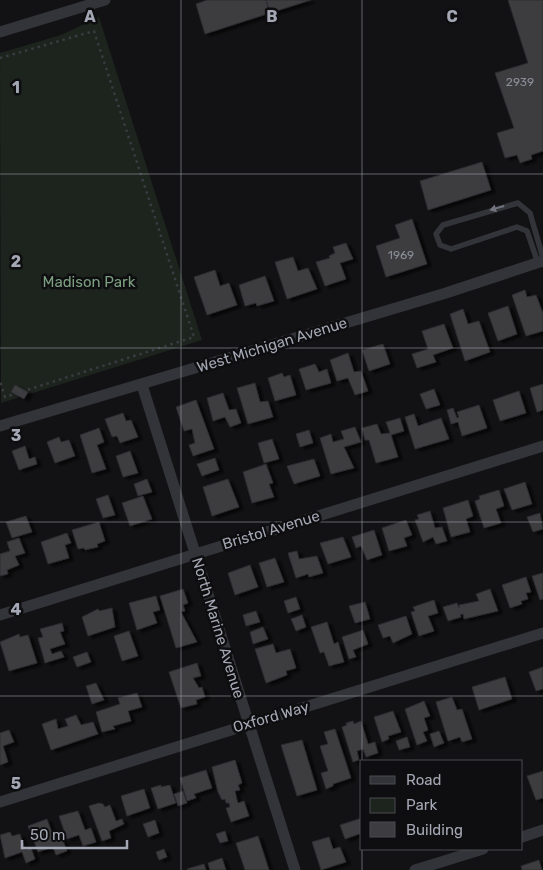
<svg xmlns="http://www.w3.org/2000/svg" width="543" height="870" font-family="Rubik,sans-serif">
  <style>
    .green { fill: #1d241e }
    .building { fill: #3d3d41; stroke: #2d2c30; filter: url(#shadow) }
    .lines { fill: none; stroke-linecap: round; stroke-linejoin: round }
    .path { stroke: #393b40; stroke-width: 2.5; stroke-dasharray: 2.5 4; stroke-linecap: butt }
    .service { stroke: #333439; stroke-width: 5.5 }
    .minor { stroke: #333439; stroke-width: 11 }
    .oneway { fill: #71747d }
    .grid { fill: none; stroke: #a4a8b4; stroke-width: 1; stroke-opacity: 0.55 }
    .labels { text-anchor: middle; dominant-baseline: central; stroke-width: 5; stroke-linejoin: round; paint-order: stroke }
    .number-label { font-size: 12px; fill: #8a8d97 }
    .park-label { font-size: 15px; fill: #7b9f80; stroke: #0e0d0f }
    .street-label { font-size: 15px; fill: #a4a8b4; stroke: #0e0d0f }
    .grid-label { font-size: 16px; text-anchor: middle; font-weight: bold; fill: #a4a8b4; stroke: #0e0d0f; stroke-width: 5; stroke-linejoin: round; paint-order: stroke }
  </style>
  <defs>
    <filter id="shadow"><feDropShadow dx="4.5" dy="2.5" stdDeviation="1" flood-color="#0009"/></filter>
  </defs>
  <rect width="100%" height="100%" fill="#121214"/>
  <path class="green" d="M99,17L202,340L1,403L0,53L61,35Z"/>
  <path class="building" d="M207,0H266L270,13L205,34L196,4Z
    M266,0H311L270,13Z
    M508,0H543V151L531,155L532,159L520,163L517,155L505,158L497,133L514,128L495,73L528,63Z
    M482,162L491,190L428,210L420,181Z
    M412,219L427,264L386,277L376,246L400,238L395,225Z
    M346,243L353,259L340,263L346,279L325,286L316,262L330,258L329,256L335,253L333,247Z
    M293,257L298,271L308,268L317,289L287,299L275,262Z
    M215,270L220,286L229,283L237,305L207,315L194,277Z
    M265,276L274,301L257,306L256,303L245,306L239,285Z
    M525,290L527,297L536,295L543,313V331L526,336L512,295Z
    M508,306L517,334L498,341L488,313Z
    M463,309L468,324L479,321L490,352L465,361L450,314Z
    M444,324L453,348L433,355L436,362L417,368L412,354L428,349L422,331Z
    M383,344L390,364L369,371L362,350Z
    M348,353L354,372L361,371L368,391L355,395L348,378L337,381L330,360Z
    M315,364L319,372L327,369L331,383L306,390L299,369Z
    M282,373L284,377L290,375L296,395L275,401L268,378Z
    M255,383L260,402L268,401L273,417L248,424L237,388Z
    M543,384V410L537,412L530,388Z
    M15,385L28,392L24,399L11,392Z
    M434,389L440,405L426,409L420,394Z
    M519,391L526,413L500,421L493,400Z
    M223,393L229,410L236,409L241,423L230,427L225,417L213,421L207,398Z
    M196,400L214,449L193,456L189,445L195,443L192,429L184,431L176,407Z
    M479,405L487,428L462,436L458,422L451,424L447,410L453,408L457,418L459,417L457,412Z
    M123,413L126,421L131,420L138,437L120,443L117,436L112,437L105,419Z
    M414,414L418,426L441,418L449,439L415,449L405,417Z
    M400,418L404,431L391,435L398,457L376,463L369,440H365L362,428L377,424L381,434L390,433L386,422Z
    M355,427L361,442L344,447L354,468L331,474L320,438L331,434L333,442L344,439L341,431Z
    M99,428L104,442L97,445L106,469L92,473L80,435Z
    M309,430L313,443L300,447L296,434Z
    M59,437L61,442L69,440L75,456L55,463L47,442Z
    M272,439L279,459L264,463L258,443Z
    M25,446L29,459L35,457L37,464L19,470L12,451Z
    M130,451L138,473L123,477L116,456Z
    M215,458L219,470L202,476L197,464Z
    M314,459L320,476L294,484L287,466Z
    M266,464L273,483L269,484L274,497L252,503L243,472Z
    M147,479L152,492L138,496L134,484Z
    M228,479L239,507L212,516L203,487Z
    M525,482L532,504L512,510L504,489Z
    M499,490L504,506L496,509L501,523L484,528L475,501L480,499L479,496Z
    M108,495L115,515L103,518L96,499Z
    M143,496L152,519L130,526L122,503Z
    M468,500L473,516L466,519L470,532L451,537L443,508Z
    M430,511L435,528L442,527L447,541L436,544L433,537L423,542L415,520L419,519L417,515Z
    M540,513L543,529L533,532L527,517Z
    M26,516L32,532L12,538L6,522Z
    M406,520L412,535L404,538L407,546L389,551L382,528Z
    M99,522L105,541L97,544L98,547L85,550L84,548L78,549L72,530Z
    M374,530L382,555L367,560L361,546L356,548L352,537Z
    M67,533L71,543L65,545L69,558L48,564L41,542Z
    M343,537L351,557L328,564L320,543Z
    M19,538L25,553L15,556L19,565L7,570L8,574L0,576V554L10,551L7,542Z
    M297,551L299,559L317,556L323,573L309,577L308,574L296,578L288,553Z
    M275,558L284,582L267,587L259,563Z
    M250,565L258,587L235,595L228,573Z
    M543,573V599L540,600L532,576Z
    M526,577L531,592L526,593L528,599L521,601L522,604L510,608L502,585Z
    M183,589L188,603L183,605L185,611L181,612L197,642L176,648L160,596Z
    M490,589L498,611L464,619L463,614L460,615L461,617L448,621L443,607L457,603L459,608V605L479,601L476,594Z
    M156,596L160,610L153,612L157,623L137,630L129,603Z
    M296,597L300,609L288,613L284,601Z
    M434,600L438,613L428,616L434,631L419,636L411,612L415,611L413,607Z
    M365,602L370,619L355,623L349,606Z
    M112,608L115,627L88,636L82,617L98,609L99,611Z
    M256,611L260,622L246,626L243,615Z
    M302,615L306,627L296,631L291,619Z
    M406,616L412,634L393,643L390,636L383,638L378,625Z
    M327,622L334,644L338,642L344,662L329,666L324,652L320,653L311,627Z
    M62,623L64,631L60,632L65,644L50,649L52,654L61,651L64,657L45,663L38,638L43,637L40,629Z
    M263,627L268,639L253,644L250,632Z
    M363,630L368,644L353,650L356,657L349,659L342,637Z
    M129,631L138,656L122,661L114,636Z
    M19,634L20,637L28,635L37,663L9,671L0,642Z
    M273,644L276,653L290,649L296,668L286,671L287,675L266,683L255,649Z
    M87,652L91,662L77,667L73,657Z
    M197,663L201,676L193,678L199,688L202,687L205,697L196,700L197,704L181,708L169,672Z
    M543,667V689L536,691L529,672Z
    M505,677L512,699L479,710L472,687Z
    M96,683L104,700L92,704L86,686Z
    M137,693L142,707L128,711L131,721L113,726L115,729L102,732L96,712L120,704L118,698Z
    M452,697L457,710L462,709L472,739L462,742L460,737L448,741L436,702Z
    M424,701L430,716L424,718L428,730L423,732L427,741L417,745L405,709Z
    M393,711L401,732L388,736L389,739L382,742L374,717Z
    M76,715L81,725L93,722L98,734L51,750L42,724L56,719L58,729L68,726L65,719Z
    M353,721L354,724L361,721L368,744L375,742L378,753L366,757L363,749L357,751L359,760L353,762L342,727L347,725L346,723Z
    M335,729L351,778L333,784V786L326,789L321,773L328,771L320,746L328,744L324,732Z
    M9,730L14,742L3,746L8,762L0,765V733Z
    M439,731L444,743L434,747L430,734Z
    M407,737L410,747L399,750L396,741Z
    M302,740L317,790L297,796L281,745Z
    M235,760L242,783L238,785L240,790L235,791L237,800L238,803L244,801L249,816L231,822L226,808L230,807L229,803H226L225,799L222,800L218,792L212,767Z
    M206,770L212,788L194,794L196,798L187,801L180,778Z
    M543,771V798L536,800L527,776Z
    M161,785V787L170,785L176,803L158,809L151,788Z
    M144,789L150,808L127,816L121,796Z
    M183,791L187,803L178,806L174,794Z
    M99,803L103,804L105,807L110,805L116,821L122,819L124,824L109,831L111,838L102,841L89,806Z
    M78,811L85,830L91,828L96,842L83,846L79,835L67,839L59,816Z
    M362,818V833L345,839L340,825Z
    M47,819L55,841L62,838L67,851L56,855L53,847L38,852L28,826Z
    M155,820L159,833L148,837L143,824Z
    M225,831L228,841L220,843L216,834Z
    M10,832L12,836L20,834L25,850L31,848L35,859L26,863L22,852L5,858L0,835Z
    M258,836L269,870H245L236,843Z
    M329,837L333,849L340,847L346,862L321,870L312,842Z
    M164,849L167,857L159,860L156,852Z
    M222,858L226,870H210L208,863Z
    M539,860L542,870H522L521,866Z
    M204,864L206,870H188L187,869Z"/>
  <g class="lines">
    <path class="path" d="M0,58L94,31L194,337L5,397L0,381"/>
    <path class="service" d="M538,263L527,231L517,227L451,249L440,245L436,234L443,225L518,203L530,213L543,258"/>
    <path class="minor" d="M0,32L105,0
      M142,385L295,870
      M0,426L446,293L543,261
      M0,615L543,446
      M0,802L543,633
      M522,837L543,830
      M415,870L483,849"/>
  </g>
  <defs><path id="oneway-solid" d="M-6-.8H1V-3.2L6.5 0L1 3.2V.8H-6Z" transform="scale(1.25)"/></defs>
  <use class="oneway" href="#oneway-solid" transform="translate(497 208) rotate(164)"/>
  <path class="grid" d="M181,0V870M362,0V761M0,174H543M0,348H543M0,522H543M0,696H543M362,849V870"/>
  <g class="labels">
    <g class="number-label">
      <text x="520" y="82">2939</text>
      <text x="401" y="255">1969</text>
    </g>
    <g class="park-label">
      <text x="89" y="282">Madison Park</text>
    </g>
    <g class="street-label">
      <text transform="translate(272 345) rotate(-17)">West Michigan Avenue</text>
      <text transform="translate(271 530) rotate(-17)">Bristol Avenue</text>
      <text transform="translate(218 628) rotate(73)">North Marine Avenue</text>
      <text transform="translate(271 717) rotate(-16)">Oxford Way</text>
    </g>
  </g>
  <g class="grid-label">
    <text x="90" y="22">A</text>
    <text x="272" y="22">B</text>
    <text x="452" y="22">C</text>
    <text x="16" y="93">1</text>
    <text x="16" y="267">2</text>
    <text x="16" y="441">3</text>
    <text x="16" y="615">4</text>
    <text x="16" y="789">5</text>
  </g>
  <rect x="360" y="760" width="162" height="90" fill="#0e0d0f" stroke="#4a4b51"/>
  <rect x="370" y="776" width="25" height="8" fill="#333439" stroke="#4a4b51"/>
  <text x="406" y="785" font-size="15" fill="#a4a8b4">Road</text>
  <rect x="370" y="798" width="25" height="15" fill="#1d241e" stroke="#4a4b51"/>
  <text x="406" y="810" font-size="15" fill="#a4a8b4">Park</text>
  <rect x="370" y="822" width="25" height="15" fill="#3d3d41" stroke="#4a4b51"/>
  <text x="406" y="835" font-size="15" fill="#a4a8b4">Building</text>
  <path d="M22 840v8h105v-8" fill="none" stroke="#a4a8b4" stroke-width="2.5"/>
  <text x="30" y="840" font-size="15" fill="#a4a8b4" stroke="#0e0d0f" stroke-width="4" paint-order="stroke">50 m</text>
</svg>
